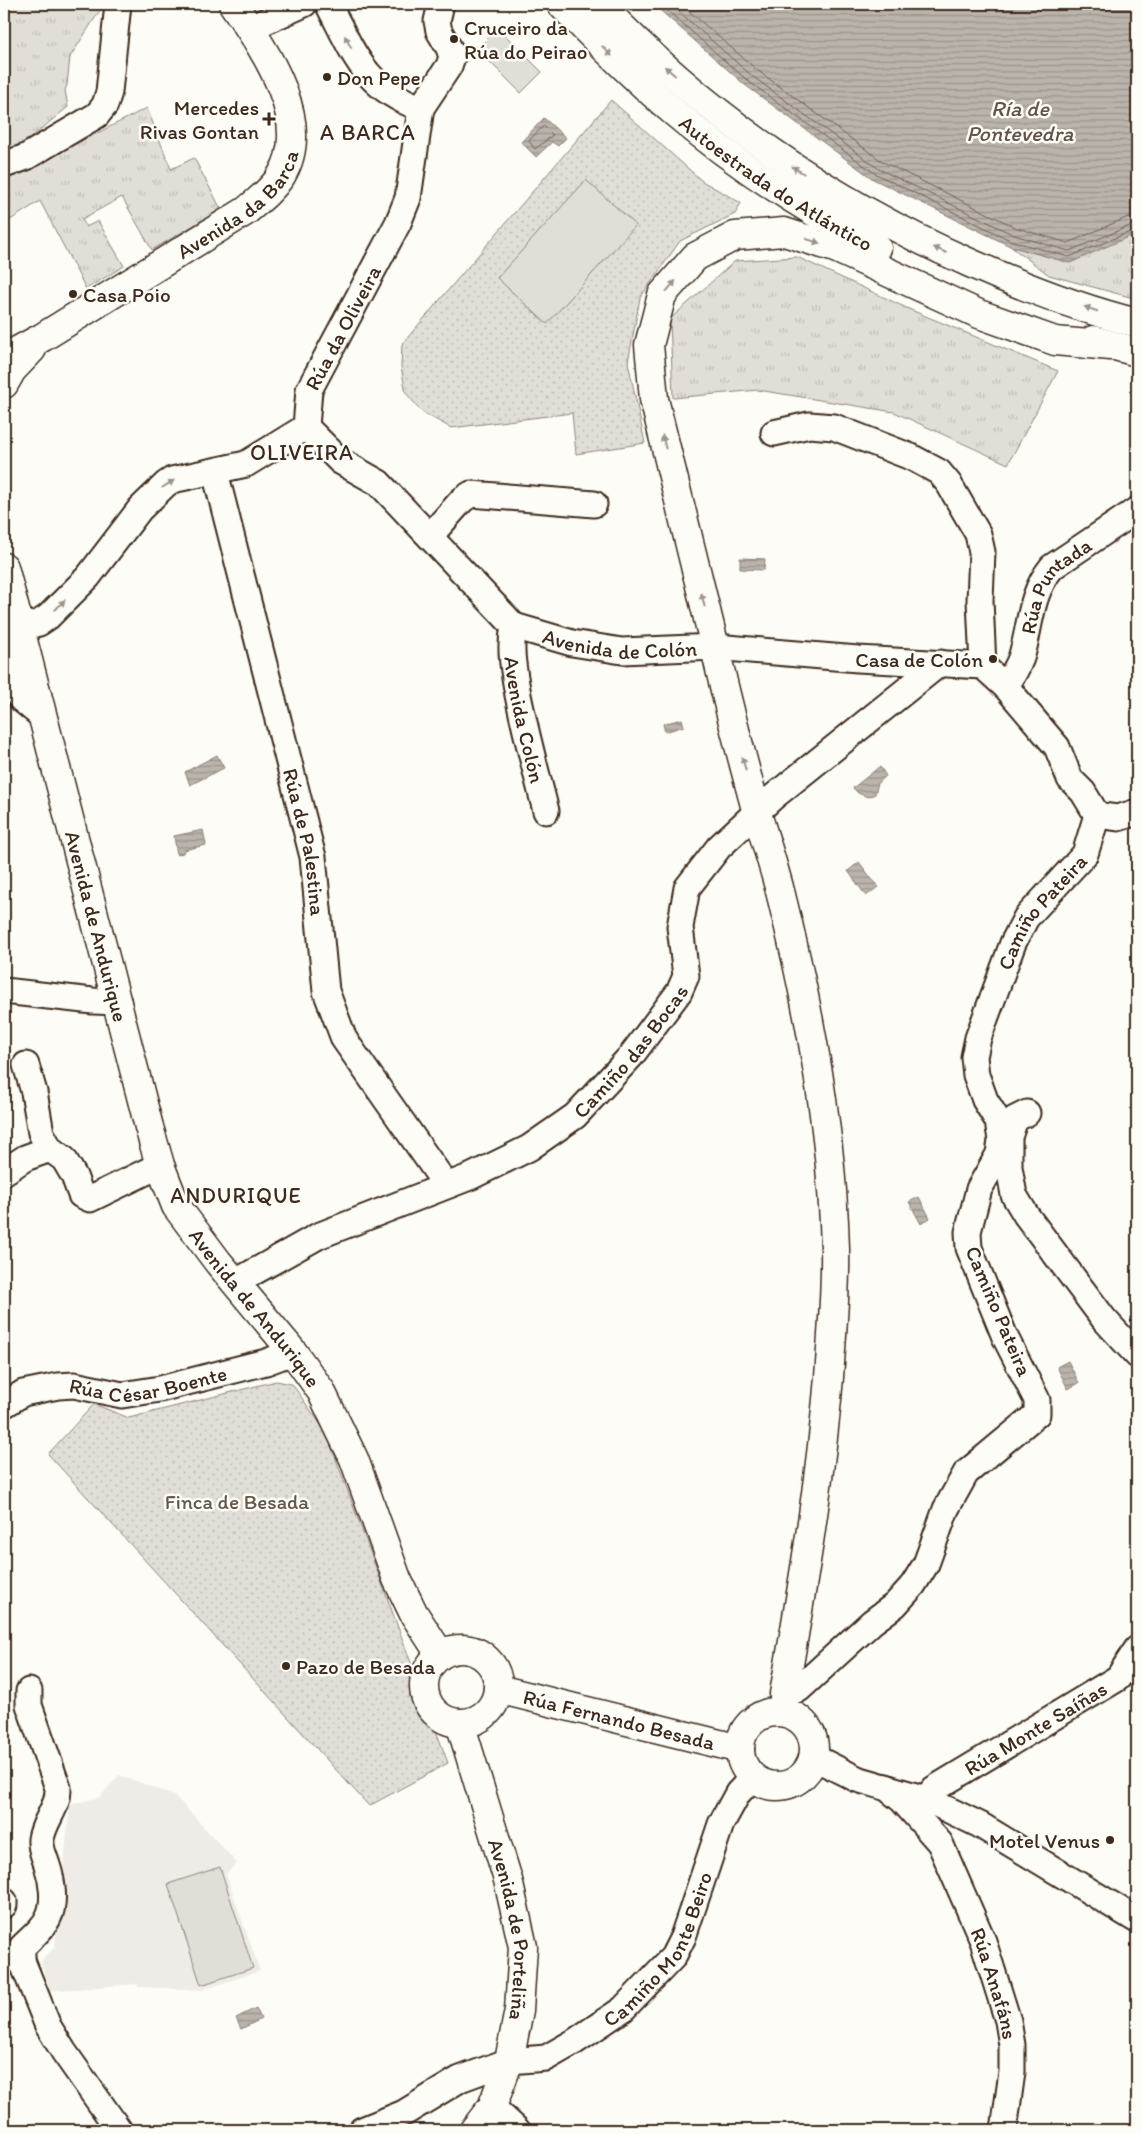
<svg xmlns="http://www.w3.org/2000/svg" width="1141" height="2134" font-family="Itim,sans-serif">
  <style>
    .built { fill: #efece7 }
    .grass { fill: url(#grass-tufts); stroke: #8e847a }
    .park { fill: url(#park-dots); stroke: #8e847a }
    .pitch { fill: #e1ded7; stroke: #8e847a }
    .water { fill: url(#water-rules); stroke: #887d74 }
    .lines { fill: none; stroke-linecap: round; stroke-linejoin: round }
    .shore { stroke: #6e6157; stroke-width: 1 }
    .minor-casing { stroke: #3b2a1e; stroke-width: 29 }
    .major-casing { stroke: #3b2a1e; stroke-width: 31 }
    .highway-casing { stroke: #3b2a1e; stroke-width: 31 }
    .minor { stroke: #fdfcf7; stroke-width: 25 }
    .major { stroke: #fdfcf7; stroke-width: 28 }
    .highway { stroke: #fdfcf7; stroke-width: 28 }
    .oneway { fill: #9c938a }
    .poi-dot { fill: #3b2a1e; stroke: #fdfcf7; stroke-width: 2 }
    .labels { text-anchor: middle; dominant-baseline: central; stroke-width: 5; stroke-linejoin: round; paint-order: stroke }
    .poi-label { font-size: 21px; fill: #3b2a1e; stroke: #fdfcf7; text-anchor: start }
    .street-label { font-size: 21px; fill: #3b2a1e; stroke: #fdfcf7 }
    .park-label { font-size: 21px; fill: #64574c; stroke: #fdfcf7 }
    .water-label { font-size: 22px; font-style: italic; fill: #615349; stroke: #fdfcf7 }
    .neighbourhood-label { font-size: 22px; letter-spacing: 1px; fill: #3b2a1e; stroke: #fdfcf7 }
  </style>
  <defs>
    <pattern id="grass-tufts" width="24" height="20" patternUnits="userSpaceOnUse" patternTransform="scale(1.25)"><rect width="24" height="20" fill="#e1ded7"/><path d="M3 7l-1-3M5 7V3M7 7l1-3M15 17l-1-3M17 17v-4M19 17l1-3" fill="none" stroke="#c2bfb8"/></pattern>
    <pattern id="park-dots" width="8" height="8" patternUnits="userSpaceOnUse" patternTransform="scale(1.25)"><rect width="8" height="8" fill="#e1ded7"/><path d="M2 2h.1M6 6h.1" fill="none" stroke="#c2bfb8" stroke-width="1.8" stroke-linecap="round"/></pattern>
    <pattern id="water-rules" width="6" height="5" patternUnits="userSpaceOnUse" patternTransform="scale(1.25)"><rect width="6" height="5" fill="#bbb4ad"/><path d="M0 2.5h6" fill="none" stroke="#99938c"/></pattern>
  </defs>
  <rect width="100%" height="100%" fill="#fdfcf7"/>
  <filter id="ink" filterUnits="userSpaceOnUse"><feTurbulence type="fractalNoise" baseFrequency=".02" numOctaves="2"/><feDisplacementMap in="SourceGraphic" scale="10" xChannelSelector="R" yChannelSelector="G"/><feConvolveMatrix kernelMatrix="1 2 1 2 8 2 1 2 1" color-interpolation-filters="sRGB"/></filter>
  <g filter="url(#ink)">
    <path class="built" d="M119,1775L174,1795L237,1863L226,1874L260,1971L202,1990L138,1987L137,1984L48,1991L41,1961L55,1947L70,1805L100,1797Z"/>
    <path class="grass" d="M4,4H104L70,57L67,85L65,90L68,107L18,148L4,153Z
      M147,108L171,169L194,158L221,209L152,250L122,197L82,219L86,227L98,221L124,266L86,289L40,201L4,224V180Z
      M1137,226V299L1049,275L1010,246L1070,263Z
      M797,257L911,310L1058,371L1008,464L894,412L758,390L673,398L670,319L735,261Z"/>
    <path class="park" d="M611,100L702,181L741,203L735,214L680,241L640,298L628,362L645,443L576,454L572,413L451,428L422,412L406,393L401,367L402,344Z
      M276,1381L292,1384L326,1432L448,1763L369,1806L48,1454L94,1404L129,1418Z"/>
    <path class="pitch" d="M498,28L542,72L521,93L477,49Z
      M586,180L636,225L547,324L497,278Z
      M220,1867L253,1968L201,1985L168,1884Z"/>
    <path class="water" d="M653,4H1137V233L1070,263L1010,246L873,179L745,85Z
      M544,118L566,138L558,146L552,142L536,157L521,142Z
      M740,558L765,559L764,570L740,569Z
      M682,719L684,726L665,732L663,724Z
      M217,755L224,768L190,785L185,772Z
      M879,767L881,768L886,776L878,783L875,794L868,797L858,793L853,788Z
      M203,830L206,845L184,850L183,853L177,855L174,836Z
      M859,862L878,887L866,896L848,871Z
      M919,1197L930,1218L921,1224L909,1202Z
      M1068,1361L1079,1383L1068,1389L1057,1367Z
      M256,2008L261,2019L241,2029L236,2018Z"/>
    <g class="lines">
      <path class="shore" d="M660,4L748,81L876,174L1012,241L1069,257L1137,229
        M670,4L752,76L879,169L1014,235L1069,251L1137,223
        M681,4L757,70L883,162L1017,228L1068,243L1128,217L1137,216
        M544,126L553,135L535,149L529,141Z"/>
      <defs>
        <g id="minor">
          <path d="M328,4C354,53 364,88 421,108"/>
          <path d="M250,28L304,4"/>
          <path d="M4,165L26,157L97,115L105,105L109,92L118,4"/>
          <path id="s1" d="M306,427L340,461L379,483L514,626L572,643L622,651L715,647L858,659L983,666L1006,687L1057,747L1070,779L1083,792L1097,815"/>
          <path id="s2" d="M306,427L309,390L398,223L408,198L421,108L449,66L452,57L449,48L439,31L437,21L441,4"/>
          <path d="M774,433L809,425L834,427L911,457L939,472L949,484L978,534L982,552L980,600L983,666"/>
          <path id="s3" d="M215,472L313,857L326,991L344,1039L446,1185"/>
          <path d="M430,536L462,500L471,494L594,504"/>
          <path id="s4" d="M514,626C509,650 514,671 518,695C526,734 536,772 546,811"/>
          <path d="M4,631L39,623L48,617L88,577L140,509L166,484L172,480L246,464L306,427"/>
          <path d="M4,655L10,680L21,699L43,717"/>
          <path id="s5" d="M1006,687C1011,677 1019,666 1022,655C1031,623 1030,594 1052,567L1137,510"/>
          <path d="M1097,815L1118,818L1137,812"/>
          <path d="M4,991L93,1001L118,1002"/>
          <path d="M26,1065L34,1092L41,1133L50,1149L64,1159L74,1176L81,1195L90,1199L160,1165"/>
          <path d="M1027,1113L1015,1119L1009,1137V1167L1014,1195L1026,1215L1104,1319L1137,1355"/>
          <path d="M4,1172L25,1158L50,1149"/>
          <path id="s6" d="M236,1282L318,1236L472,1176L529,1148L575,1116L631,1056L679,992L686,976L680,927L687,888L719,847L772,798L940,663"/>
          <path id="s7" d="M4,1405L23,1393L58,1386L74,1385L122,1395L160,1389L266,1362L293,1352"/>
          <path id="s8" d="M784,1694L799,1689L872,1622L895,1605L913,1585L926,1564L946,1509L966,1473L1037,1414V1400L1005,1337L969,1248L968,1232L979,1189L999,1154L1001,1140L998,1121L985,1100L976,1075L974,1057L978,1038L1013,943L1026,918L1085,854L1097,815"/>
          <path d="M813,1757L857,1779L926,1799L980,1825L1137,1920"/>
          <path id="s9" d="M886,1787L902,1800L940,1843L983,1941L1008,2021L1012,2045V2072L1004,2130"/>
          <path id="s10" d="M926,1799L934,1789L1118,1678L1137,1649"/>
          <path d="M4,1901V1905"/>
          <path d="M6,1956L22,1961L48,2026L64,2052L119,2130"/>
          <path d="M22,1961V1947C30,1939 43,1929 48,1918C56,1903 52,1880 47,1865C44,1855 40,1849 41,1839C44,1820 59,1807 58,1788L29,1705V1691"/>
          <path d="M492,2107L517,2130"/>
          <path id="s11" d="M362,2130L404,2113L460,2079L509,2061L546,2058L574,2042L623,2009L673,1957L683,1937L721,1824L738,1793L753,1777"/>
        </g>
        <g id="major">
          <path id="s12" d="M4,358L43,337L246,211C259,200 272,190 281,176C315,121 263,48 233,4"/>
          <path d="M4,384L12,370L32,349"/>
          <path id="s13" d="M4,567L149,1127L160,1165L176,1206L218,1262L293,1352L321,1391L354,1459L397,1579L414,1614L440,1654"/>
          <path d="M715,647C727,703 742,758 757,813C765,840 774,867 781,895C810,1010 832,1130 835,1249C836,1291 832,1335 829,1377C820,1484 802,1589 784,1694V1712"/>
          <circle cx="461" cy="1686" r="37"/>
          <path id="s14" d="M498,1689L740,1749"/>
          <circle cx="777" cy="1749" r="37"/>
          <path id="s15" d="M460,1723L508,1880L523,1947L519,2010L509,2061L492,2107L474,2130"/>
        </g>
        <g id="highway">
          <path id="s16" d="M561,4C597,41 634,78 674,112C736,165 805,209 877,248"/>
          <path d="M599,4C707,116 828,200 970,263C1024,287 1080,309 1137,323"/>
          <path d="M1093,340L1137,352"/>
          <path d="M715,647L654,399L649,345L662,295L695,257L735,236L784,232L835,248L979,314L1055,341L1111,346"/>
        </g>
      </defs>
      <use href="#minor" class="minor-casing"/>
      <use href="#major" class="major-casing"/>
      <use href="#highway" class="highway-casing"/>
      <use href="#minor" class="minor"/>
      <use href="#major" class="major"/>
      <use href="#highway" class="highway"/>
    </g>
    <defs><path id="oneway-solid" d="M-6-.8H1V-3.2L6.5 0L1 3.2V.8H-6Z" transform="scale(1.25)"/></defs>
    <g class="oneway">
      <use href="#oneway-solid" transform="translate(348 42) rotate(-118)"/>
      <use href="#oneway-solid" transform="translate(607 51) rotate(45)"/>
      <use href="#oneway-solid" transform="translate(670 71) rotate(-139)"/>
      <use href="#oneway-solid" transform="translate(798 170) rotate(-148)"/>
      <use href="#oneway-solid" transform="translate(813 241) rotate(17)"/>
      <use href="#oneway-solid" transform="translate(940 250) rotate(-156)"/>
      <use href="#oneway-solid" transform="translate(671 286) rotate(-49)"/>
      <use href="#oneway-solid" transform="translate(1091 309) rotate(-161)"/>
      <use href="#oneway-solid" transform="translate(664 442) rotate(-104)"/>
      <use href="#oneway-solid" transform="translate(168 484) rotate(-32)"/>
      <use href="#oneway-solid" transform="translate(703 600) rotate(-104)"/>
      <use href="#oneway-solid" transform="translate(60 605) rotate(-45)"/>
      <use href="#oneway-solid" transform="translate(744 764) rotate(-105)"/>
    </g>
  </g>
  <g class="poi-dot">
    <circle cx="454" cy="39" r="5"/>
    <circle cx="327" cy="77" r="5"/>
    <path d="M266.5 111.5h5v5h5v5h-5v5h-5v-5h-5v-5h5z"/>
    <circle cx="73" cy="294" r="5"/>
    <circle cx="993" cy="659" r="5"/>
    <circle cx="286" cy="1666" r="5"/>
    <circle cx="1110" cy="1840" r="5"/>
  </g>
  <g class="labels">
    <g class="poi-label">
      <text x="464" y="27">Cruceiro da<tspan x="464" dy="24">Rúa do Peirao</tspan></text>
      <text x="337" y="77">Don Pepe</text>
      <text x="259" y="107" text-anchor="end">Mercedes<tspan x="259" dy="24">Rivas Gontan</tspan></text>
      <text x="83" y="294">Casa Poio</text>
      <text x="983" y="659" text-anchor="end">Casa de Colón</text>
      <text x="296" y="1666">Pazo de Besada</text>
      <text x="1100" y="1840" text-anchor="end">Motel Venus</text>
    </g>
    <g class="street-label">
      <text stroke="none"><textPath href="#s16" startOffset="281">Autoestrada do Atlántico</textPath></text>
      <text stroke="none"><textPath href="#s12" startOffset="282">Avenida da Barca</textPath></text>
      <text stroke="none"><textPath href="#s2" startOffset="108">Rúa da Oliveira</textPath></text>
      <text stroke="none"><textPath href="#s5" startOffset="116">Rúa Puntada</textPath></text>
      <text stroke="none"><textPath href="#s1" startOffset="398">Avenida de Colón</textPath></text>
      <text stroke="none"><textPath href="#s4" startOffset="95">Avenida Colón</textPath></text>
      <text stroke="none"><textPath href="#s3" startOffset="381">Rúa de Palestina</textPath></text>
      <text stroke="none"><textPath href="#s8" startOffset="934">Camiño Pateira</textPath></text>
      <text stroke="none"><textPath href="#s13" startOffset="371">Avenida de Andurique</textPath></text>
      <text stroke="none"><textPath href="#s6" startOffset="464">Camiño das Bocas</textPath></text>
      <text stroke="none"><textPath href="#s13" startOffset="791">Avenida de Andurique</textPath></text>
      <text transform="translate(999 1311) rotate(67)">Camiño Pateira</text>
      <text stroke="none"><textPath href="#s7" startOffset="150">Rúa César Boente</textPath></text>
      <text stroke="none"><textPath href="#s14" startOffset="125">Rúa Fernando Besada</textPath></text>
      <text stroke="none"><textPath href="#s10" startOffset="131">Rúa Monte Saíñas</textPath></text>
      <text stroke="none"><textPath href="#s15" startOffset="214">Avenida de Porteliña</textPath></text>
      <text stroke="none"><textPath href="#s11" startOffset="362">Camiño Monte Beiro</textPath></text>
      <text stroke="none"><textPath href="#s9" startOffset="229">Rúa Anafáns</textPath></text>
    </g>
    <g class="park-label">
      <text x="237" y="1501">Finca de Besada</text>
    </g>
    <g class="water-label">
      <text x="1020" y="108">Ría de<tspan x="1020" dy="25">Pontevedra</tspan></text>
    </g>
    <g class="neighbourhood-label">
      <text x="368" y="132">A BARCA</text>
      <text x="302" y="452">OLIVEIRA</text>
      <text x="236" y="1195">ANDURIQUE</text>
    </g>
  </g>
  <rect width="1141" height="2134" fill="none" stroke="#fdfcf7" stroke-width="20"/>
  <rect x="10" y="10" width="1121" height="2114" fill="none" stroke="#3b2a1e" stroke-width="2" filter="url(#ink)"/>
</svg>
